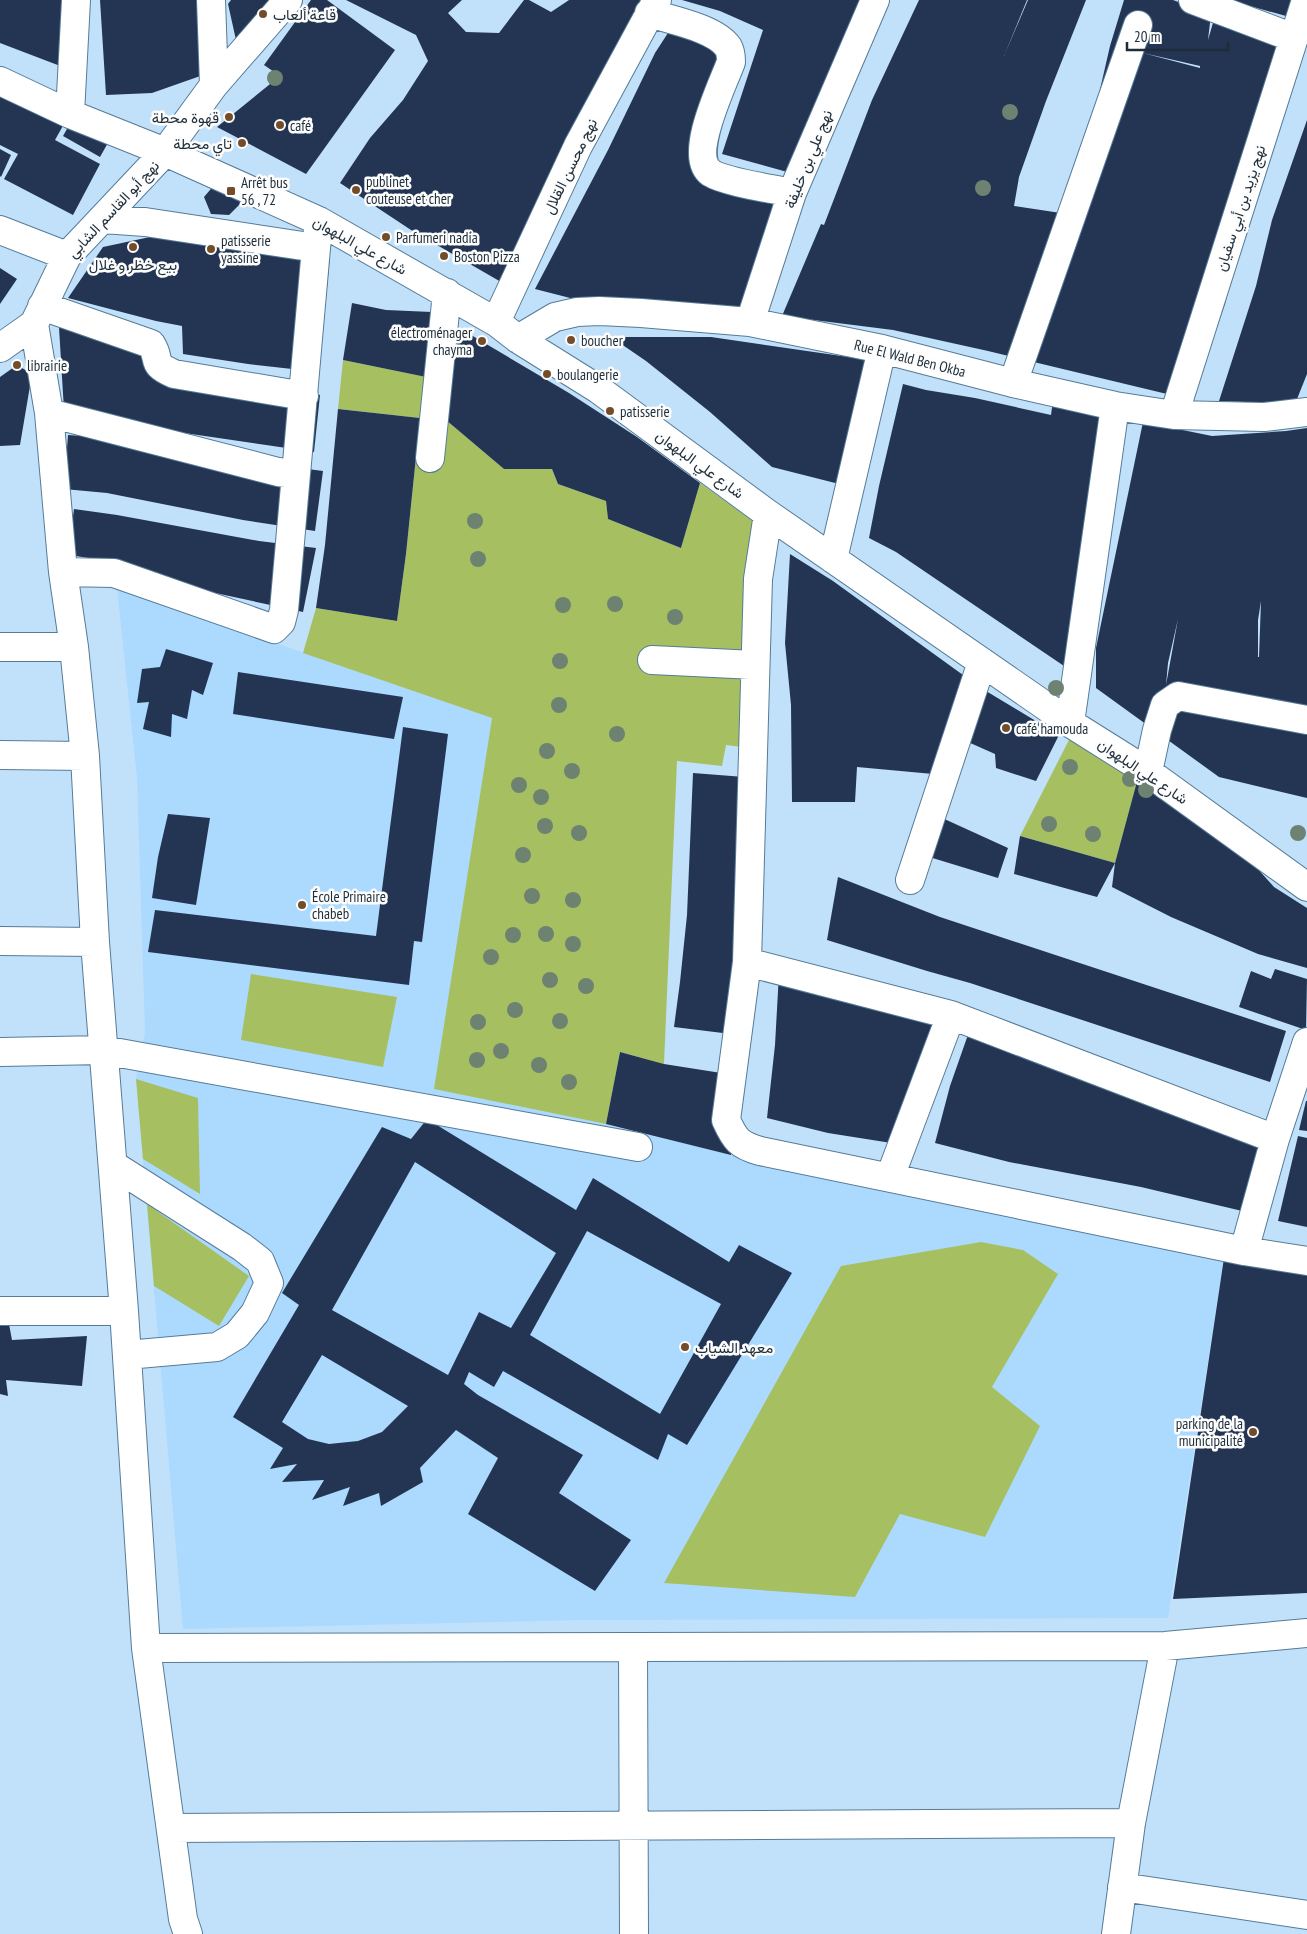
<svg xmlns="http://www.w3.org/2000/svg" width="1307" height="1934" font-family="'PT Sans Narrow',Vazirmatn,sans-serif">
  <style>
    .built { fill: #abdafe }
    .green { fill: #a6c061 }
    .building { fill: #243554; fill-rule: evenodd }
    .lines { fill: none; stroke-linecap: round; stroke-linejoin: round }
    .minor-casing { stroke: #567b97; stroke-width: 30 }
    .minor { stroke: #fff; stroke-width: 28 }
    .tree { fill: #6d8270 }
    .poi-dot { fill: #734d29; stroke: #fdfdfd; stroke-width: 2 }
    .labels { text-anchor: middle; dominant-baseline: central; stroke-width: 5; stroke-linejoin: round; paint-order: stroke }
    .poi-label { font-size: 15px; fill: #1d2d39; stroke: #fdfdfd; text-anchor: start }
    .street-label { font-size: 15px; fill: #1d2d39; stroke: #fdfdfd }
  </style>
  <rect width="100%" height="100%" fill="#c1e1fa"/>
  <path class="built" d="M117,588L492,718L435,1089L606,1124L731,1155L1224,1258L1168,1618L583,1620L183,1629L136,1079L145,1032L137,778Z"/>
  <path class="green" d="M343,360L426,377L446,420L504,469H552L558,484L606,501L608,519L681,548L700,483L757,524L750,748L726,745L722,766L677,761L664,1064L620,1052L606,1124L434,1089L492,718L303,653L316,608L397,621L406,554L420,418L338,409Z
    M1070,738L1139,774L1115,863L1020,836Z
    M251,974L397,997L383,1067L241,1040Z
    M136,1079L198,1098L200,1194L143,1159Z
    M147,1204L249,1276L219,1326L154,1286Z
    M981,1242L1023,1250L1058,1274L992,1387L1040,1426L985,1537L900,1514L855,1597L664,1583L841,1266Z"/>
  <path class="building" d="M0,0H77L76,72L0,43Z
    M100,0H201L206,74L152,93L106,95Z
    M231,0H282L240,58L228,4Z
    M311,0H327L395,50L306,174L217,127L280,76L264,65Z
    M346,0H462L448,13L466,32L499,33L524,0H529L551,12L569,0H659L508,286L411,230L340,183L370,138L403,100L428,61L416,35Z
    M682,0H880L809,178L722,154L763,30L720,11Z
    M919,0H1027L1004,56L1028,0H1086L1046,101L1019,177L1014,206L1074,215L1085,155L1110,46L1124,0H1173L1211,14L1208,40L1215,16L1305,47L1239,249L1225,304L1192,400L988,351L893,330L782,316L821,224L824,225L872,100ZM1143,53L1200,66V68Z
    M1234,0H1307V22L1243,4Z
    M677,19L736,41L695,168L799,198L741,317L621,311L535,289L608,150L655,53Z
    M0,89L74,106L55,140L100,164L73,215L4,179L18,154L0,145Z
    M81,104L118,125L100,157L63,136Z
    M1307,120V374L1295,404L1219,401L1256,286L1272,220Z
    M0,149L11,155L1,177L0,176Z
    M215,184L239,191L240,204L229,215L211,214L204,197Z
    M150,237L258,246L330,256L319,372L248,364L183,354L182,326L156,321L68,298L103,247Z
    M0,268L17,279L0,304Z
    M352,303L386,310L432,312L569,393L637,437L700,483L681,548L608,519L606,501L558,484L552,469H504L446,420L426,377L343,360Z
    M58,311L163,340L166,372L320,395L314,452L157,429L64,410Z
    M611,337H711L883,362L855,488L772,467L710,412L646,361Z
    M17,365L32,374L20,445L0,446V377Z
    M903,384L926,390L975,398L1051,415L1053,400L1120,414L1067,668L896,552L869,538L879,486Z
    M338,409L420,418L406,554L397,621L316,608L325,545Z
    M1143,422L1212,436L1286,431L1307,428V798L1219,777L1096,688V648ZM1261,601L1259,657H1258V620ZM1178,619L1166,685L1168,663Z
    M68,435L110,438L254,462L323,471L315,531L243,520L107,493L64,489Z
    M74,509L117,515L259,541L316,548L303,612L206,591L111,561L68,555Z
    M790,554L833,581L981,688L1059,735L1036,781L996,768L995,754L968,742L944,775L857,767L855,802H792L791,705L785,643Z
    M166,649L213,663L203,695L192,690L187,719L172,714L171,737L143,729L149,702L137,703L142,669L160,667Z
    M238,672L403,697L394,739L233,714Z
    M403,727L448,734L422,942L414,941L409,985L148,952L155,910L376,936Z
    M693,773L757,778L739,1035L674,1027L680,982L687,915Z
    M1139,774L1219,826L1274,887L1307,908V968L1258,954L1171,917L1112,887L1115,863Z
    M168,814L210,818L196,905L152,898L158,857Z
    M940,817L1008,848L998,878L926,856Z
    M1020,836L1115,863L1097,897L1014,874Z
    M838,877L940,917L1286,1031L1270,1082L970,983L927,971L827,940Z
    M1275,969L1307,979L1306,1030L1239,1007L1251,971L1271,979Z
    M779,973L943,1023L904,1145L828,1133L767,1118L775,1045Z
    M970,1029L1280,1135L1259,1215L1141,1187L1009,1162L935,1143L950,1086Z
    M620,1052L664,1064L734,1075L731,1155L606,1124Z
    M1306,1101H1307V1131L1299,1130Z
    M427,1119L576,1210L593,1178L729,1262L739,1245L792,1273L687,1445L668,1434L658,1460L503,1371L494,1387L469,1372L464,1384L478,1395L583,1455L559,1493L631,1540L595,1591L468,1514L498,1458L456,1430L420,1468L423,1482L381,1506L379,1493L343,1506L350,1487L312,1500L324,1480L282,1482L297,1464L270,1469L283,1448L233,1417L299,1305L282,1293L382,1127L411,1139ZM415,1162L556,1253L511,1328L479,1312L448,1375L332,1310ZM587,1231L721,1304L660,1414L530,1335ZM322,1355L408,1406L382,1432L358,1441L329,1444L308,1439L282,1422Z
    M1298,1136L1307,1138V1227L1278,1221Z
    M1224,1258L1307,1271V1593L1173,1599Z
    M0,1324H9L12,1340L87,1336L82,1386L6,1380L8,1396L0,1394Z"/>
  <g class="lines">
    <defs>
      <path id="minor" d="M211,0L214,85
        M1193,0L1294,38
        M649,13C671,20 715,28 728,47C731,52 731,57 731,62C723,84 687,156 711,173C725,182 774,189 792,193
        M0,81L70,114L165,152L319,221L496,322L518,339L598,389L768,514L1070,723L1148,772L1307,887
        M70,114L76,0
        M103,219L145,222L316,248L318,230
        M0,230L67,256
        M42,306L151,344C162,361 149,363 174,374L304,396
        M496,322L578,146L657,0
        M750,322L792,193L875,0
        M34,324L49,413L63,572L74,647L85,756L95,942L124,1311L146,1648L183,1919L188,1934
        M518,339L555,317L577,312L599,311L641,313L750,322L882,349L1013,383L1115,406L1174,415L1264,417L1307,412
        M0,348L34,324L67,256L165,152L214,85L288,0
        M1013,383L1138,25
        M49,413L278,472L295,474
        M1174,415L1306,0
        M430,458L447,293
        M768,514L758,579L747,962L726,1120C735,1140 739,1145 760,1151L1244,1251L1307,1261
        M833,559L882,349
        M63,572L114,573L274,629L281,622L284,610C294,489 306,369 316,248
        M0,647H74
        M652,660L755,665
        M1070,723L1115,406
        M0,755L85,756
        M1148,772L1157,730L1165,705L1178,696L1307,720
        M910,880L982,662
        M0,941L95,942
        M747,962L951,1015L890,1177
        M951,1015L1275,1139L1244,1251
        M0,1052L103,1050L638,1147
        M1275,1139L1307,1042
        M113,1165L242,1247L260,1261L269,1283L255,1313L237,1335L217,1347L127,1355
        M0,1311H124
        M633,1647L634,1934
        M146,1648L1165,1646L1307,1633
        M171,1828L1131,1823
        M1122,1887L1307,1915
        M1116,1934L1131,1823L1165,1646"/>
    </defs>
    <use href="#minor" class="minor-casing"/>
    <use href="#minor" class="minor"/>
  </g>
  <g class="tree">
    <circle cx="275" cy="78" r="8"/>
    <circle cx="1010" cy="112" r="8"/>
    <circle cx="983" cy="188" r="8"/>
    <circle cx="475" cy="521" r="8"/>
    <circle cx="478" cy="559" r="8"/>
    <circle cx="615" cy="604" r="8"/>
    <circle cx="563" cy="605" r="8"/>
    <circle cx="675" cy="617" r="8"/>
    <circle cx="560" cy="661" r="8"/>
    <circle cx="1056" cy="688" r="8"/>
    <circle cx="559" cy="705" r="8"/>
    <circle cx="617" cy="734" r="8"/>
    <circle cx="547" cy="751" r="8"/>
    <circle cx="1070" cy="767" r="8"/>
    <circle cx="572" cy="771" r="8"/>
    <circle cx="1130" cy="779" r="8"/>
    <circle cx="519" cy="785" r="8"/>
    <circle cx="1146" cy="790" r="8"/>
    <circle cx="541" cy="797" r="8"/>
    <circle cx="1049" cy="824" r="8"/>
    <circle cx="545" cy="826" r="8"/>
    <circle cx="579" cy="833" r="8"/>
    <circle cx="1298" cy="833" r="8"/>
    <circle cx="1093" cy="834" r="8"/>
    <circle cx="523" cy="855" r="8"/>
    <circle cx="532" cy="896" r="8"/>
    <circle cx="573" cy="900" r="8"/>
    <circle cx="546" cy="934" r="8"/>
    <circle cx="513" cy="935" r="8"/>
    <circle cx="573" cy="944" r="8"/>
    <circle cx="491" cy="957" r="8"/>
    <circle cx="550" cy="980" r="8"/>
    <circle cx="586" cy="986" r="8"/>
    <circle cx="515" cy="1010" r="8"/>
    <circle cx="560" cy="1021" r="8"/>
    <circle cx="478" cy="1022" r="8"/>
    <circle cx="501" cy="1051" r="8"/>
    <circle cx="477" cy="1060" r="8"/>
    <circle cx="539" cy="1065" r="8"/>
    <circle cx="569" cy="1082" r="8"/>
  </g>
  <g class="poi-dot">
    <circle cx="263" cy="14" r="5"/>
    <circle cx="229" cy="117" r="5"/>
    <circle cx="280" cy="125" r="5"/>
    <circle cx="242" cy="143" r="5"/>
    <circle cx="356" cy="190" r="5"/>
    <rect x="226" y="186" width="10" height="10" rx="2.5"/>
    <circle cx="386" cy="237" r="5"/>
    <circle cx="133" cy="247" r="5"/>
    <circle cx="211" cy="249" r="5"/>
    <circle cx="444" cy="256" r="5"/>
    <circle cx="571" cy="340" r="5"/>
    <circle cx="482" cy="341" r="5"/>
    <circle cx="17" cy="365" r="5"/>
    <circle cx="547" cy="374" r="5"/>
    <circle cx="610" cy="411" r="5"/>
    <circle cx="1006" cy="728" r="5"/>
    <circle cx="302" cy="905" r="5"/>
    <circle cx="685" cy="1347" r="5"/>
    <circle cx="1253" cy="1432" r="5"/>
  </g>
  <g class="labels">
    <g class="poi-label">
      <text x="273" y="14">قاعة ألعاب</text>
      <text x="219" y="117" text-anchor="end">قهوة محطة</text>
      <text x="290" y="125">café</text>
      <text x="232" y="143" text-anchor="end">تاي محطة</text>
      <text x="366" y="181">publinet<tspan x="366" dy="17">couteuse et cher</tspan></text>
      <text x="241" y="182">Arrêt bus<tspan x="241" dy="17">56 , 72</tspan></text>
      <text x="396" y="237">Parfumeri nadia</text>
      <text x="221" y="240">patisserie<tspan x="221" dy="17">yassine</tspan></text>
      <text x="454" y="256">Boston Pizza</text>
      <text x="133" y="264" text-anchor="middle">بيع خظر و غلال</text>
      <text x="472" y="332" text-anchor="end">électroménager<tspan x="472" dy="17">chayma</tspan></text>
      <text x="581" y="340">boucher</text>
      <text x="27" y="365">librairie</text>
      <text x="557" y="374">boulangerie</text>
      <text x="620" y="411">patisserie</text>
      <text x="1016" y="728">café hamouda</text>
      <text x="312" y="896">École Primaire<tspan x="312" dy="17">chabeb</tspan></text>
      <text x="695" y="1347">معهد الشياب</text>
      <text x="1243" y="1423" text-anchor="end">parking de la<tspan x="1243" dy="17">municipalité</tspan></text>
    </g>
    <g class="street-label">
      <text transform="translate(808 159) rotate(-68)">نهج علي بن خليفة</text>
      <text transform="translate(570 166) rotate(-64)">نهج محسن القلال</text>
      <text transform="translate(1240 208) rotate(-72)">نهج يزيد بن أبي سفيان</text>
      <text transform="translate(113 209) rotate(-47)">نهج أبو القاسم الشابي</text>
      <text transform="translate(360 245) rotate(29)">شارع علي البلهوان</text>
      <text transform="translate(910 358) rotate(14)">Rue El Wald Ben Okba</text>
      <text transform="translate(700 464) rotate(36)">شارع علي البلهوان</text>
      <text transform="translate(1143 771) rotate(34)">شارع علي البلهوان</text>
    </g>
  </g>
  <path d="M1127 42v8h101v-8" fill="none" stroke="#1d2d39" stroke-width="2.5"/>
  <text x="1134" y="42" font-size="15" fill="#1d2d39" stroke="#fdfdfd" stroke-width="4" paint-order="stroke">20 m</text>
</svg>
